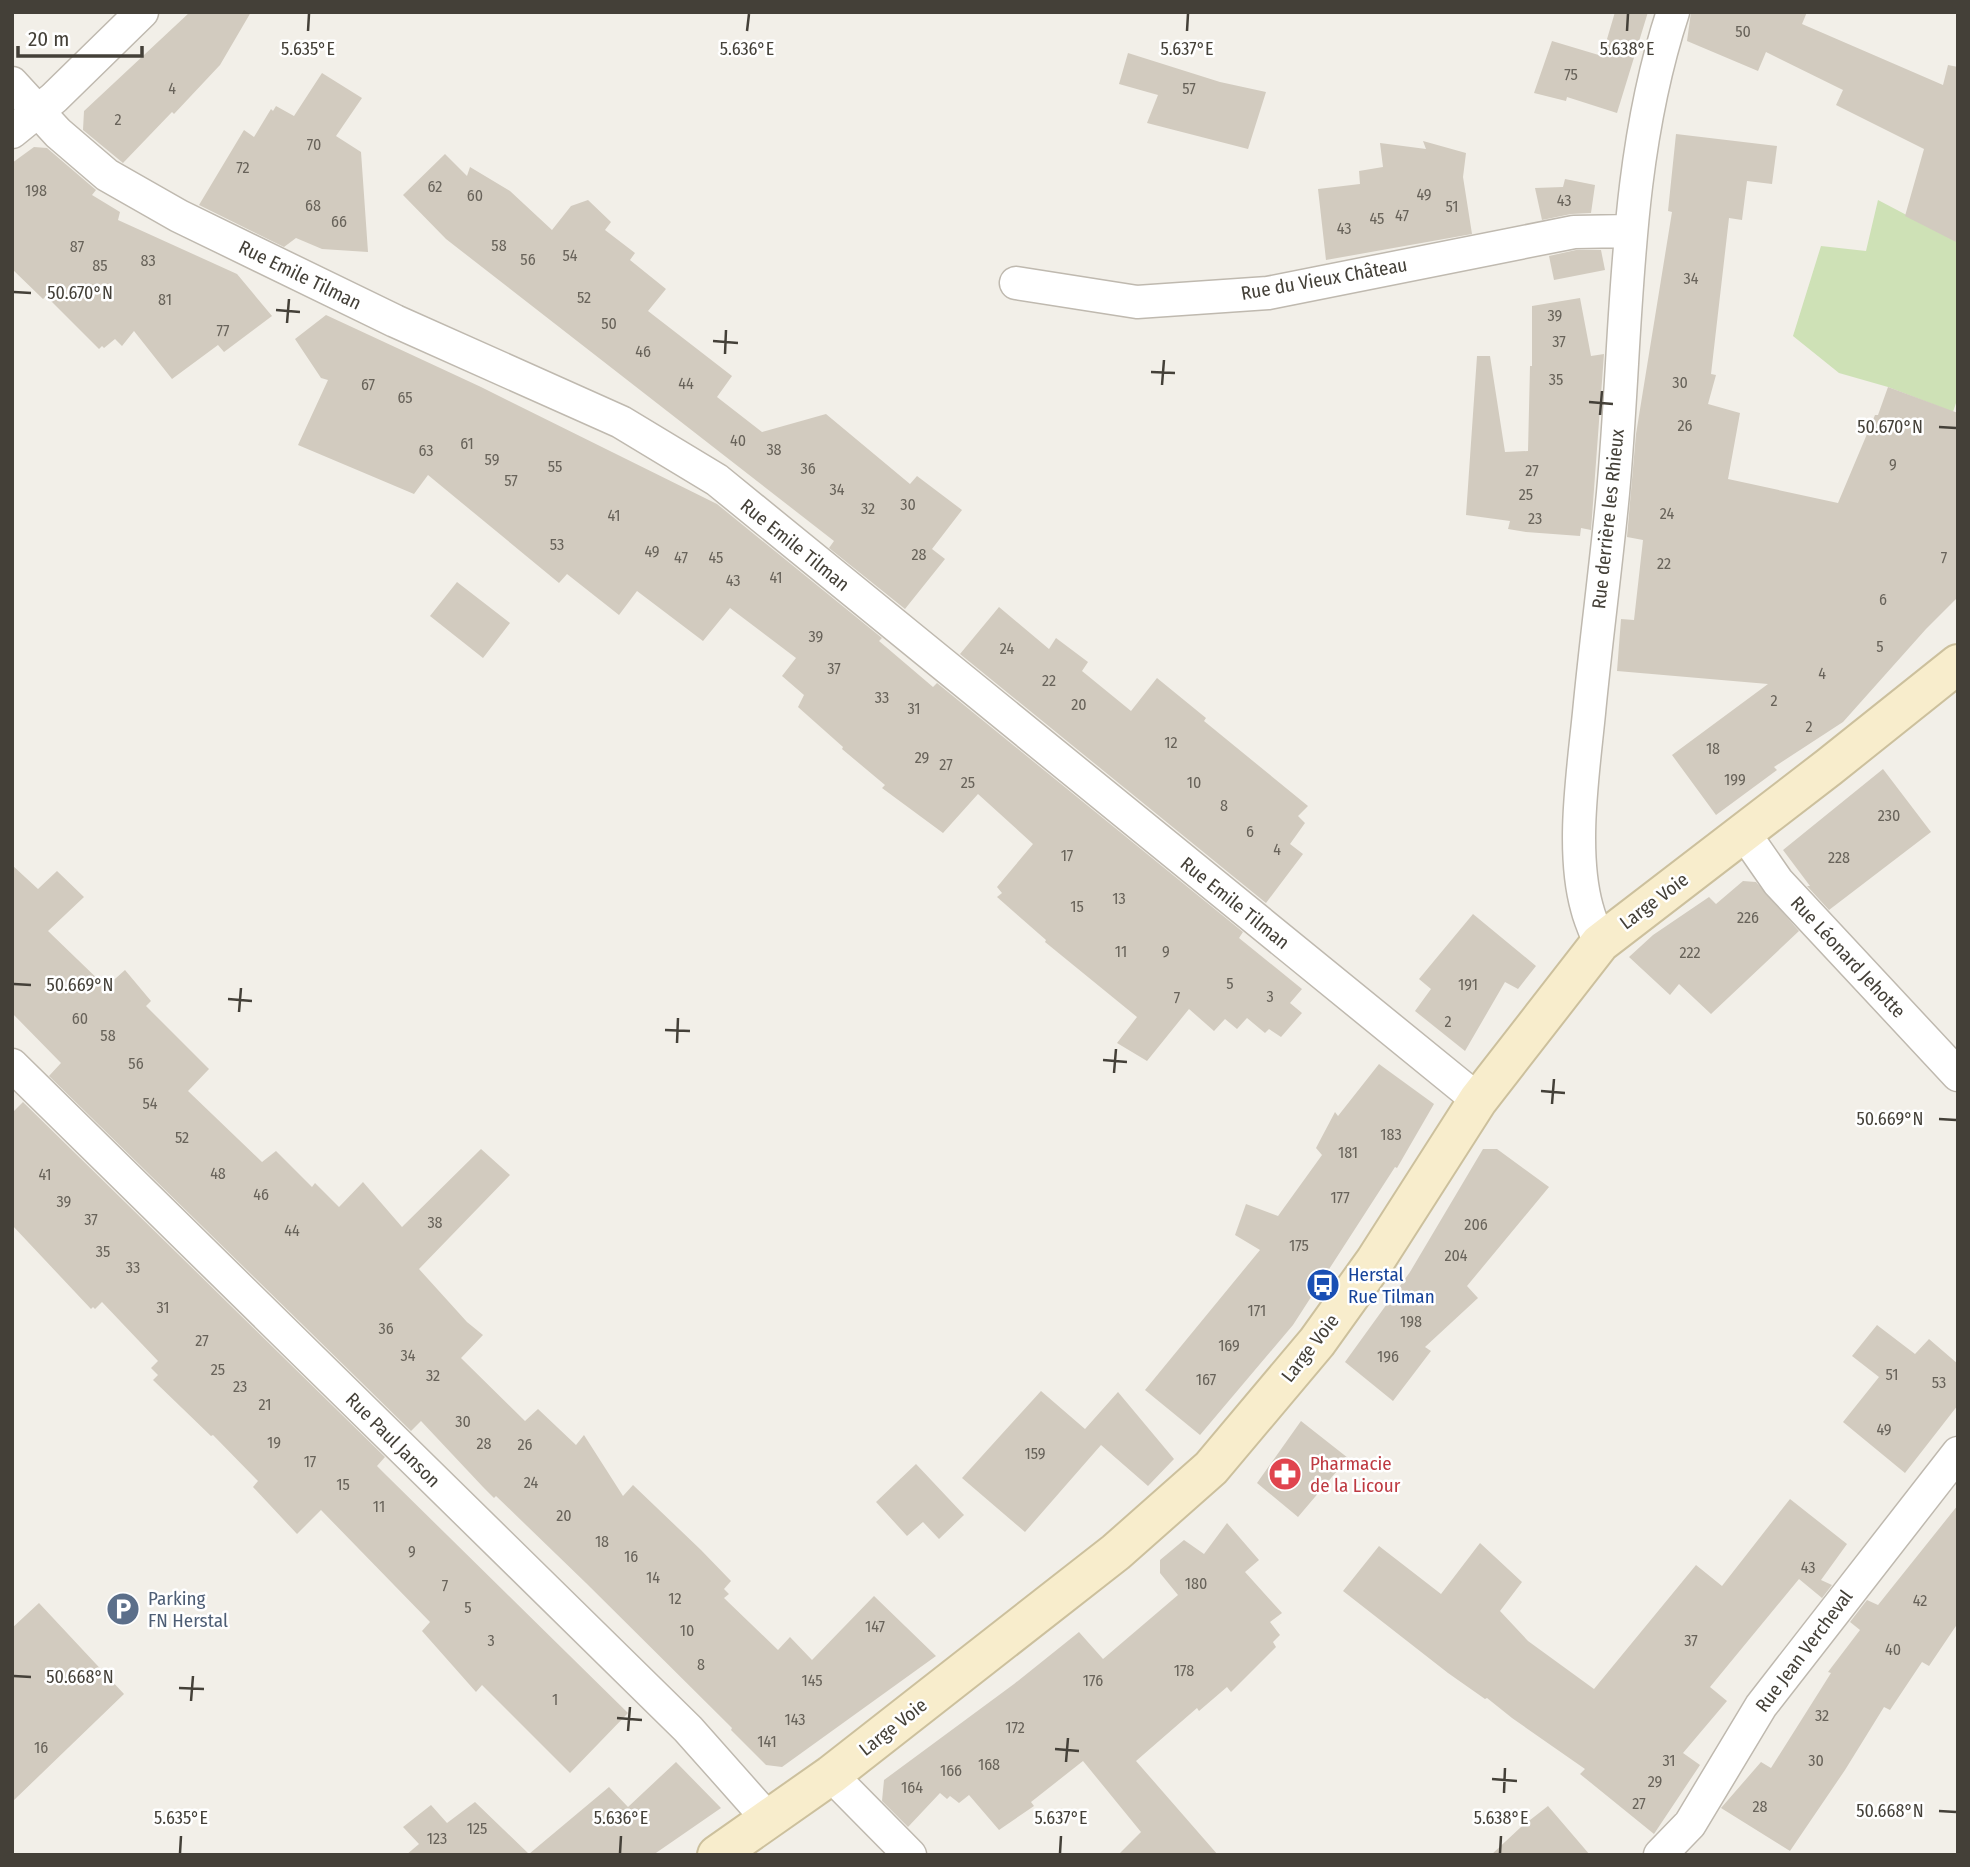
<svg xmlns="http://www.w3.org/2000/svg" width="1970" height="1867" font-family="'Fira Sans Condensed',sans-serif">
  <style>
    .green { fill: #cee1b6 }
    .building { fill: #d2cbbf }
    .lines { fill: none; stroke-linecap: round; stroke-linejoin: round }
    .street-casing { stroke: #bfb9af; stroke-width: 35 }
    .secondary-casing { stroke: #ccc09d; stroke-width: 42 }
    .street { stroke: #fff; stroke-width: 32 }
    .secondary { stroke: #f8edcc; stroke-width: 38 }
    .ticks { fill: none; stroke: #444038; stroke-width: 2.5 }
    .labels { text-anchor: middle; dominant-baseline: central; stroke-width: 5; stroke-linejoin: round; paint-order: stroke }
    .number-label { font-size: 16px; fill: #68635a }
    .street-label { font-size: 19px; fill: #444038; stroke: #fff }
    .transit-label { font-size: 19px; fill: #164399; stroke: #fff; text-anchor: start }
    .health-label { font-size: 19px; fill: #be3a42; stroke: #fff; text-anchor: start }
    .service-label { font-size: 19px; fill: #4e5e75; stroke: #fff; text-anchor: start }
    .ticks-label { font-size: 18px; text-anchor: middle; fill: #444038; stroke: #fff; stroke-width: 5; stroke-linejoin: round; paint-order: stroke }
  </style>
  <rect width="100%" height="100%" fill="#f2efe8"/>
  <path class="green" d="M1878,200L1958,242V397L1953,412L1888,387L1839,373L1793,336L1821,246L1866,251Z"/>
  <path class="building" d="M190,12H251L220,65L174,114L172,112L123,163L83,130L84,111Z
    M1615,12H1648L1617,113L1567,97L1566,101L1534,93L1552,41L1602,56Z
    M1691,12H1807L1802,24L1943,85L1948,65L1958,67V243L1905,216L1924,149L1836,105L1843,90L1766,52L1758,71L1687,41Z
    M1128,53L1220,82L1266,92L1248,149L1147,123L1158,95L1119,84Z
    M322,73L362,98L336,136L361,152L368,252L322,249L296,238L284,247L199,205L244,130L254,137L271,109L273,111L276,106L294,116Z
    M1676,134L1777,146L1772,184L1747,181L1742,220L1729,218L1711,374L1716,375L1708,404L1740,413L1728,479L1838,503L1875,415H1878L1888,387L1958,413V597L1926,629L1843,722L1774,767L1777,770L1716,815L1672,755L1768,684L1617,671L1621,619L1634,620L1643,540L1627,537L1636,434L1672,212L1668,211Z
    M1423,141L1466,153L1463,177L1472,234L1326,260L1318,189L1360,184L1359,171L1383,167L1380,143L1426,149Z
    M34,147L47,148L96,190L92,195L120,212L118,220L237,274L272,316L224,352L218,345L172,379L134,331L122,346L115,339L104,348L102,346L99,349L46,296L43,299L12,269V163Z
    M445,154L467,176L470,167L510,191L552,230L571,206L588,200L611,222L605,230L635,253L630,260L666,289L648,311L732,376L717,397L762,432L826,414L910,484L917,476L962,510L932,549L945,559L905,609L829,548L834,541L446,239L403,195Z
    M1565,179L1595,185L1591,213L1571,214L1542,220L1535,188L1563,187Z
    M1576,250H1601L1605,270L1554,280L1549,256Z
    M1580,298L1591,356L1604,354L1591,530L1581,528L1580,536L1526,532L1508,529L1510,521L1466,515L1477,356H1490L1505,452L1528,451L1530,366H1532V306Z
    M326,315L481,387L717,504L882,638L879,641L933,687L937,683L1243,932L1239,938L1302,989L1290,1003L1302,1013L1281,1037L1269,1029L1265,1033L1247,1018L1237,1029L1225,1019L1214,1031L1189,1009L1147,1061L1117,1043L1137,1017L1045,942L1046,940L997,897L1002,893L997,887L1033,844L978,794L943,833L882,788L885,785L842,749L843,747L798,707L804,695L782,676L796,658L730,608L703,641L637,591L619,615L567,574L559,583L428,475L414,494L298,445L328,380L321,378L295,339Z
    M457,582L510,623L483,658L430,616Z
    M999,607L1049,649L1056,638L1088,662L1082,671L1131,711L1157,678L1206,718L1204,721L1308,806L1298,816L1305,823L1290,844L1303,854L1266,903L960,654Z
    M1883,769L1931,832L1829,910L1807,886H1810L1783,850Z
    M12,865L38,889L57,871L84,897L48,931L106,987L125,970L151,1001L146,1006L209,1069L188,1091L262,1162L276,1151L312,1187L315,1183L339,1207L363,1182L402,1227L481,1149L510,1175L419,1269L467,1322L483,1335L461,1358L525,1421L538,1409L576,1445L584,1435L623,1496L633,1485L701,1550L731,1581L724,1589L729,1594L724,1598L778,1650L790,1637L812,1660L874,1596L936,1656L782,1767L766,1765L731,1730L732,1728L586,1583L496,1496L494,1498L483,1487L421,1421L411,1431L49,1076L61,1063L12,1013Z
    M1743,881L1756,882L1799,931L1711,1014L1679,984L1670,995L1629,957L1653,935L1709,897L1716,904Z
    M1473,914L1536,966L1518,989L1505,982L1465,1051L1415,1011L1431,989L1419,979Z
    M1379,1064L1434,1104L1397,1168L1395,1167L1293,1325L1200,1435L1145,1390L1260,1250L1235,1235L1246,1204L1278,1216L1322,1155L1316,1148L1335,1112L1338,1116Z
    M23,1102L385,1457L377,1466L387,1476L628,1713L570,1773L482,1685L476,1692L422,1631L430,1622L321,1510L297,1534L253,1487L258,1481L213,1435L211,1436L153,1380L158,1375L151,1368L158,1361L102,1302L95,1309L93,1307L91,1309L12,1225V1113Z
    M1483,1149H1497L1549,1187L1467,1286L1478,1298L1425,1347L1431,1351L1393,1401L1345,1362L1410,1272Z
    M1877,1325L1915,1354L1929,1339L1958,1364V1405L1905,1473L1843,1422L1879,1377L1852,1356Z
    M1041,1391L1085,1429L1118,1392L1174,1459L1148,1486L1101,1445L1025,1532L962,1478Z
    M1301,1421L1348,1458L1298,1517L1257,1483Z
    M916,1464L964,1515L939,1539L923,1522L907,1536L876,1502Z
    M1790,1499L1847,1544L1821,1580L1832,1585L1822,1598L1799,1579L1710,1687L1727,1701L1683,1753L1700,1765L1654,1834L1580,1774L1585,1769L1512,1718L1487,1698L1485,1699L1448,1673L1343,1591L1379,1546L1441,1594L1480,1543L1522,1582L1500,1611L1528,1641L1594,1689L1696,1565L1722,1586Z
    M1958,1505V1623L1929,1666L1922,1662L1890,1710L1884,1707L1845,1770L1790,1851L1721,1808L1761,1762L1771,1768L1831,1673L1828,1672L1860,1630L1850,1622L1867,1600L1878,1605Z
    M1227,1523L1259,1560L1245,1572L1282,1613L1270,1622L1280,1635L1273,1642L1276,1647L1231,1692L1227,1687L1199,1711L1197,1708L1136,1761L1218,1855H1118L1141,1832L1083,1761L1031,1802L1034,1806L999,1830L969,1795L959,1803L950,1796L947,1799L940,1793L908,1827L882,1801L884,1780L1014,1684L1079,1632L1103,1659L1178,1595L1160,1573V1560L1184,1540L1204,1554Z
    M39,1603L124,1694L12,1802V1628Z
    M676,1762L721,1808L653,1855H406L419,1844L403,1827L431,1805L447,1823L475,1802L529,1854L609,1787L628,1807Z
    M1548,1806L1590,1855H1491L1521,1827Z"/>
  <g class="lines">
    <defs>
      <path id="street" d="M12,83L58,133L107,175L179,216L395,321L621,422L717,480L1478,1100
        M12,132L54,98L142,12
        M1016,283L1137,302L1268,293L1574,232L1630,231
        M1744,833L1778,882L1958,1075
        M1600,943C1595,931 1590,920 1587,908C1571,851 1583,773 1589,713C1596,640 1606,566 1613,493C1628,332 1622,167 1673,12
        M12,1065L688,1729L768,1819
        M831,1775L910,1855
        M1660,1855L1690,1824L1761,1706L1958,1453"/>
      <path id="secondary" d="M717,1855L831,1775L1116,1552L1211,1468L1317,1342L1375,1261L1478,1100L1600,943L1829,767L1958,664"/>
    </defs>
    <use href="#street" class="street-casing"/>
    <use href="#secondary" class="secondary-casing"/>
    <use href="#street" class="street"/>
    <use href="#secondary" class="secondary"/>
  </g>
  <path class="ticks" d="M308,31L309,14M747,31L749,14M1187,31L1188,14M1627,31L1628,14M14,292L31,293M276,310L300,312M287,323L289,299M713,341L738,343M725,354L726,330M1151,372L1175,373M1162,385L1164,360M1589,402L1613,404M1600,415L1602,391M1939,427L1956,428M14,984L31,985M228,999L252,1001M239,1012L241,988M665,1030L690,1031M677,1043L678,1018M1103,1060L1127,1062M1114,1073L1116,1049M1541,1091L1565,1093M1552,1104L1554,1079M1939,1119L1956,1120M14,1676L31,1677M179,1688L204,1689M191,1701L193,1676M617,1718L642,1720M628,1731L630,1707M1055,1749L1079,1751M1066,1762L1068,1738M1492,1779L1517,1781M1504,1793L1505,1768M1939,1811L1956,1812M180,1853L181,1836M620,1853L621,1836M1060,1853L1061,1836M1500,1853L1501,1836"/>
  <defs>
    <symbol id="bus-disc" viewBox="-11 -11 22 22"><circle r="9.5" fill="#1a4fb4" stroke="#fff"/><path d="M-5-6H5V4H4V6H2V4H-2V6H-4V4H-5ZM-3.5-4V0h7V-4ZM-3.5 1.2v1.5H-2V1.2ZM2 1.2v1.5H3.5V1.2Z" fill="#fff"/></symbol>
    <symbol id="pharmacy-disc" viewBox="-11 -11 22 22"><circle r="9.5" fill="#e0444e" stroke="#fff"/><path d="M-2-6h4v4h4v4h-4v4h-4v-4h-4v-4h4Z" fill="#fff"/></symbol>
    <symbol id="parking-disc" viewBox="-11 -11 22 22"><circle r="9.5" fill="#5c6f8a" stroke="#fff"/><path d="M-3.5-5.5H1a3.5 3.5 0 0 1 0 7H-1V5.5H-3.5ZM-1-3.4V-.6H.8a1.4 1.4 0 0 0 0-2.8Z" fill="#fff"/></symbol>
  </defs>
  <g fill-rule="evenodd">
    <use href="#bus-disc" x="1304" y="1266" width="38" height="38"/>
    <use href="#pharmacy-disc" x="1266" y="1455" width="38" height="38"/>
    <use href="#parking-disc" x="104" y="1590" width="38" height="38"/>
  </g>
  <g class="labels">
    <g class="number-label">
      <text x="1743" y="31">50</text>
      <text x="1571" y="74">75</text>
      <text x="172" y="88">4</text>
      <text x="1189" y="88">57</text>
      <text x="118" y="119">2</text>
      <text x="314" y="144">70</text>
      <text x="243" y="167">72</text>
      <text x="435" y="186">62</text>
      <text x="36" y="190">198</text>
      <text x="1424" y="194">49</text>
      <text x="475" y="195">60</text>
      <text x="1564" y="200">43</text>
      <text x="313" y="205">68</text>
      <text x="1452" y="206">51</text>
      <text x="1402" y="215">47</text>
      <text x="1377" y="218">45</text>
      <text x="339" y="221">66</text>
      <text x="1344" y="228">43</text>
      <text x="499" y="245">58</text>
      <text x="77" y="246">87</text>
      <text x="570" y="255">54</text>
      <text x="528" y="259">56</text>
      <text x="148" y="260">83</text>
      <text x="100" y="265">85</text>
      <text x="1691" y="278">34</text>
      <text x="584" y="297">52</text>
      <text x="165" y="299">81</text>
      <text x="1555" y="315">39</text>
      <text x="609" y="323">50</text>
      <text x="223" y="330">77</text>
      <text x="1559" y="341">37</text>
      <text x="643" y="351">46</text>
      <text x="1556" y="379">35</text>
      <text x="1680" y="382">30</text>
      <text x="686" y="383">44</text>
      <text x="368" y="384">67</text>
      <text x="405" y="397">65</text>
      <text x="1685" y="425">26</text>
      <text x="738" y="440">40</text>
      <text x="467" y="443">61</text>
      <text x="774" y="449">38</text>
      <text x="426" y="450">63</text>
      <text x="492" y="459">59</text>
      <text x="1893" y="464">9</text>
      <text x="555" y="466">55</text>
      <text x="808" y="468">36</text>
      <text x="1532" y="470">27</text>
      <text x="511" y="480">57</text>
      <text x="837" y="489">34</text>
      <text x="1526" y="494">25</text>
      <text x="908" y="504">30</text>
      <text x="868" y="508">32</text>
      <text x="1667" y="513">24</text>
      <text x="614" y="515">41</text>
      <text x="1535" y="518">23</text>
      <text x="557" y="544">53</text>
      <text x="652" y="551">49</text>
      <text x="919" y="554">28</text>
      <text x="681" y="557">47</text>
      <text x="716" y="557">45</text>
      <text x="1944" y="557">7</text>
      <text x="1664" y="563">22</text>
      <text x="776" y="577">41</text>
      <text x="733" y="580">43</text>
      <text x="1883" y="599">6</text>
      <text x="816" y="636">39</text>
      <text x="1880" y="646">5</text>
      <text x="1007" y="648">24</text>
      <text x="834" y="668">37</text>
      <text x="1822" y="673">4</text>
      <text x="1049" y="680">22</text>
      <text x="882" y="697">33</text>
      <text x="1774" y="700">2</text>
      <text x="1079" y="704">20</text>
      <text x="914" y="708">31</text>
      <text x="1809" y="726">2</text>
      <text x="1171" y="742">12</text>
      <text x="1713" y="748">18</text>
      <text x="922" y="757">29</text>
      <text x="946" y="764">27</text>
      <text x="1735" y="779">199</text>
      <text x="968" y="782">25</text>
      <text x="1194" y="782">10</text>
      <text x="1224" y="805">8</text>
      <text x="1889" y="815">230</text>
      <text x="1250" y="831">6</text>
      <text x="1277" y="849">4</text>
      <text x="1067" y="855">17</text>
      <text x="1839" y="857">228</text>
      <text x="1119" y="898">13</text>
      <text x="1077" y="906">15</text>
      <text x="1748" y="917">226</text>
      <text x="1121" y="951">11</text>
      <text x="1166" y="951">9</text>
      <text x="1690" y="952">222</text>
      <text x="1230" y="983">5</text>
      <text x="1468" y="984">191</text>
      <text x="1270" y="996">3</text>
      <text x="1177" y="997">7</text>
      <text x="80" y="1018">60</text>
      <text x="1448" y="1021">2</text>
      <text x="108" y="1035">58</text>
      <text x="136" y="1063">56</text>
      <text x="150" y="1103">54</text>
      <text x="1391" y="1134">183</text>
      <text x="182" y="1137">52</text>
      <text x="1348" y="1152">181</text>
      <text x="218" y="1173">48</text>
      <text x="45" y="1174">41</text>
      <text x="261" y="1194">46</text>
      <text x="1340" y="1197">177</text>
      <text x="64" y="1201">39</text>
      <text x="91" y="1219">37</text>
      <text x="435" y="1222">38</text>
      <text x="1476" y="1224">206</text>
      <text x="292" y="1230">44</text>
      <text x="1299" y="1245">175</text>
      <text x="103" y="1251">35</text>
      <text x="1456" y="1255">204</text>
      <text x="133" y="1267">33</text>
      <text x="163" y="1307">31</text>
      <text x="1257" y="1310">171</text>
      <text x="1411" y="1321">198</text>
      <text x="386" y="1328">36</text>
      <text x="202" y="1340">27</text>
      <text x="1229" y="1345">169</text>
      <text x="408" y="1355">34</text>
      <text x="1388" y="1356">196</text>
      <text x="218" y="1369">25</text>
      <text x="1892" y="1374">51</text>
      <text x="433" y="1375">32</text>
      <text x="1206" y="1379">167</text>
      <text x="1939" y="1382">53</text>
      <text x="240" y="1386">23</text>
      <text x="265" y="1404">21</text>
      <text x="463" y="1421">30</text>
      <text x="1884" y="1429">49</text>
      <text x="274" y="1442">19</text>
      <text x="484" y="1443">28</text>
      <text x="525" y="1444">26</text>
      <text x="1035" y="1453">159</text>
      <text x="310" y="1461">17</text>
      <text x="531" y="1482">24</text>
      <text x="343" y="1484">15</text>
      <text x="379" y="1506">11</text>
      <text x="564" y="1515">20</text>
      <text x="602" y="1541">18</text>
      <text x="412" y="1551">9</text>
      <text x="631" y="1556">16</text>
      <text x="1808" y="1567">43</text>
      <text x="653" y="1577">14</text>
      <text x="1196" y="1583">180</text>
      <text x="445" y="1585">7</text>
      <text x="675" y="1598">12</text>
      <text x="1920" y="1600">42</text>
      <text x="468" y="1607">5</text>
      <text x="875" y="1626">147</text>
      <text x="687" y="1630">10</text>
      <text x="491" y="1640">3</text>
      <text x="1691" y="1640">37</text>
      <text x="1893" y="1649">40</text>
      <text x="701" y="1664">8</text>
      <text x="1184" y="1670">178</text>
      <text x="812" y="1680">145</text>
      <text x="1093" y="1680">176</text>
      <text x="555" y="1699">1</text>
      <text x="1822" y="1715">32</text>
      <text x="795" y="1719">143</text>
      <text x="1015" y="1727">172</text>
      <text x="767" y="1741">141</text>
      <text x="41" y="1747">16</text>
      <text x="1669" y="1760">31</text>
      <text x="1816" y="1760">30</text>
      <text x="989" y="1764">168</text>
      <text x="951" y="1770">166</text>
      <text x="1655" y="1781">29</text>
      <text x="912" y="1787">164</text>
      <text x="1639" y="1803">27</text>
      <text x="1760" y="1806">28</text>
      <text x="477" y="1828">125</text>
      <text x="437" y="1838">123</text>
    </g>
    <g class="street-label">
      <text transform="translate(300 275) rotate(26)">Rue Emile Tilman</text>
      <text transform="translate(1324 279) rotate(-10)">Rue du Vieux Château</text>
      <text transform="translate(1608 519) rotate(-84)">Rue derrière les Rhieux</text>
      <text transform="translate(795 545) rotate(39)">Rue Emile Tilman</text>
      <text transform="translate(1654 901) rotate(-37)">Large Voie</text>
      <text transform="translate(1235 903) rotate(39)">Rue Emile Tilman</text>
      <text transform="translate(1848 957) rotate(47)">Rue Léonard Jehotte</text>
      <text transform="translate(1310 1348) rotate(-52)">Large Voie</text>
      <text transform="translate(393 1440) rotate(45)">Rue Paul Janson</text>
      <text transform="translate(1804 1651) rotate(-53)">Rue Jean Vercheval</text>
      <text transform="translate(893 1727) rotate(-38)">Large Voie</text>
    </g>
    <g class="transit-label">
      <text x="1348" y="1274">Herstal<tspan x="1348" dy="22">Rue Tilman</tspan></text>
    </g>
    <g class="health-label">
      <text x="1310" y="1463">Pharmacie<tspan x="1310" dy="22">de la Licour</tspan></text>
    </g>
    <g class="service-label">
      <text x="148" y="1598">Parking<tspan x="148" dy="22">FN Herstal</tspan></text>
    </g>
  </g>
  <g class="ticks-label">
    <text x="308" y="55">5.635°E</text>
    <text x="747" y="55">5.636°E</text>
    <text x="1187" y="55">5.637°E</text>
    <text x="1627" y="55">5.638°E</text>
    <text x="80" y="299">50.670°N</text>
    <text x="1890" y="433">50.670°N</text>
    <text x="80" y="991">50.669°N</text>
    <text x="1890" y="1125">50.669°N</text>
    <text x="80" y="1683">50.668°N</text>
    <text x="1890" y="1817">50.668°N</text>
    <text x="181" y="1824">5.635°E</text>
    <text x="621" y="1824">5.636°E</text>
    <text x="1061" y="1824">5.637°E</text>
    <text x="1501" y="1824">5.638°E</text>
  </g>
  <rect width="1970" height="1867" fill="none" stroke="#444038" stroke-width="28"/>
  <path d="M18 46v10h124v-10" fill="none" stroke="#444038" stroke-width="3.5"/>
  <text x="28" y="46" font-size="21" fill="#444038" stroke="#ffffff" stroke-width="5" paint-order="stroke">20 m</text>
</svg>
